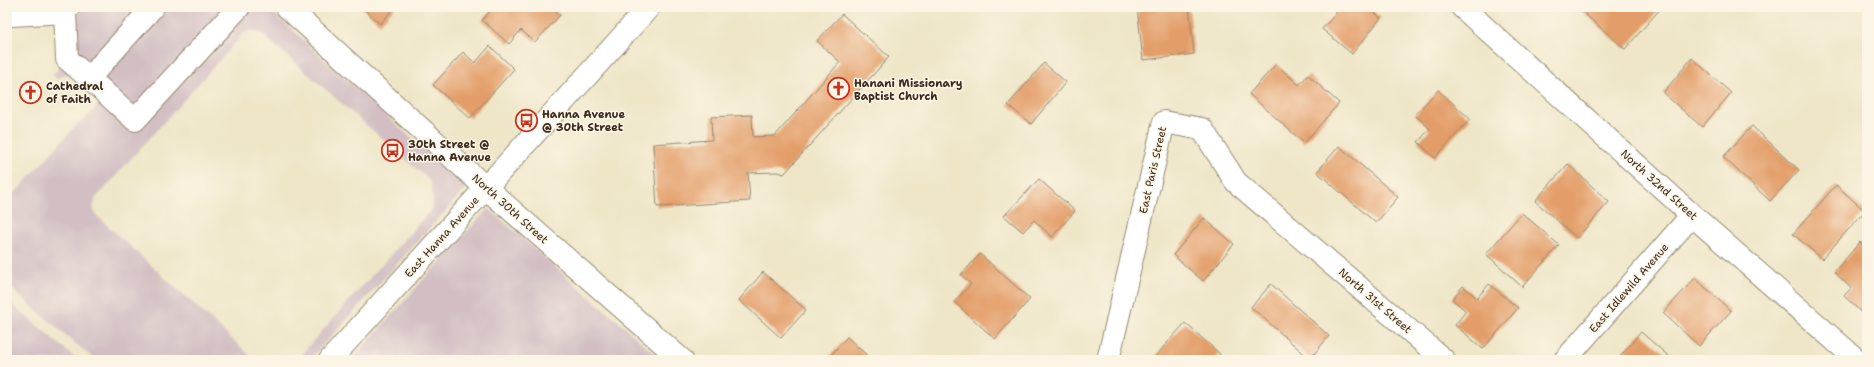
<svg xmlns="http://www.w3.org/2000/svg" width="1874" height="367" font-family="'Shantell Sans',sans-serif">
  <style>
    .industrial { fill: #d2bec3 }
    .building { fill: #e39d68 }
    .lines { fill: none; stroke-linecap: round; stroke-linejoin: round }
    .minor-casing { stroke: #948872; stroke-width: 24 }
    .minor { stroke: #fff; stroke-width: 22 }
    .labels { text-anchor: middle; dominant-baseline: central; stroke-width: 3; stroke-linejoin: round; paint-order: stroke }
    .poi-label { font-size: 11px; font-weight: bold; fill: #3b2a1e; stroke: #fcf5e5; text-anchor: start }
    .street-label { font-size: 11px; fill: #3b2a1e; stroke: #fcf5e5 }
  </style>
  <rect width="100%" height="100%" fill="#fcf5e5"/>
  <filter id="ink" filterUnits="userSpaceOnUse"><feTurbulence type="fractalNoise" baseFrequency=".025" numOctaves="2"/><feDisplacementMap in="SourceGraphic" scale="8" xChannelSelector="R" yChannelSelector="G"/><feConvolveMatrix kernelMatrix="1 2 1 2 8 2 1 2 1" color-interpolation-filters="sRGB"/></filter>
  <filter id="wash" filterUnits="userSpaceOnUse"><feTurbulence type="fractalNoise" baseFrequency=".012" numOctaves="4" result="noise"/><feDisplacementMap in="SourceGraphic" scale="16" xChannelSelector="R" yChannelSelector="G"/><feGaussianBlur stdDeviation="0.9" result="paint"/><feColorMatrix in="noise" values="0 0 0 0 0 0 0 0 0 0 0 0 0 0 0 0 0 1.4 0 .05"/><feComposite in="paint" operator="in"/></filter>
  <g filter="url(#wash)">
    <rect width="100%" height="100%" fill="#eee6c7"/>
    <path class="industrial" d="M7,7H267L466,188L310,360H296L430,211L433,203L431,184L427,178L261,33L251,30L244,33L95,199L93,209L97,216L255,360H95L7,285V195L16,192L79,122L86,118L97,106L98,102L96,95L69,74H66L57,79L53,75L63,62L67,47L53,17Z
      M488,208L662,360H351Z
      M7,300L78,360H7Z"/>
    <g id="blocks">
      <path class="building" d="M361,7H395L380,24Z
        M494,7H551L560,15L535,42L521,30L509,44L482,20Z
        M1137,7H1189L1194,54L1143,60Z
        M1331,7H1368L1381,18L1352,54L1322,29L1337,12Z
        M1577,7H1662L1625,49Z
        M842,14L889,57L784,174L778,172L748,173L750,201L657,207L653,144L712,140L711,117L752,115L753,137L775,136L840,62L817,41Z
        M490,46L514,69L470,118L433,85L463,52L475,63Z
        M1692,58L1731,93L1702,127L1663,93Z
        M1044,63L1066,82L1031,124L1008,105Z
        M1276,64L1299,85L1308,75L1339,103L1304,143L1249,94Z
        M1438,90L1470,119L1435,158L1418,142L1430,129L1415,115Z
        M1752,126L1799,170L1770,201L1723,157Z
        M1339,146L1398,197L1376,223L1317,172Z
        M1568,164L1609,202L1577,238L1535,201Z
        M1039,179L1075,211L1052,237L1034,220L1023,232L1004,216Z
        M1836,185L1865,211L1822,259L1793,234Z
        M1522,213L1559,245L1522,287L1486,254Z
        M1204,218L1234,244L1203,281L1173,255Z
        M1860,242L1867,248V311L1864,315L1844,296L1851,288L1834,272Z
        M980,254L1030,299L995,339L954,302L971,284L961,275Z
        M763,272L806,310L781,338L739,300Z
        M1695,278L1731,311L1699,346L1663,313Z
        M1271,284L1329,336L1310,359L1251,307Z
        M1489,284L1518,308L1483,349L1455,325L1466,311L1452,299L1463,286L1477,298Z
        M1185,323L1220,354L1215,360H1152Z
        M1641,332L1673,360H1617Z
        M847,337L871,359L870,360H826Z"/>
    </g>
  </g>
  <g filter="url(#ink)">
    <use href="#blocks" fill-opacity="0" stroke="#948872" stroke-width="1"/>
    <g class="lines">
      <defs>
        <path id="minor" d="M153,7L89,78L135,120L239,7
          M287,7L486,188L682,360
          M1462,7L1692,215L1857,360
          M7,11L12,15L65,12L69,7
          M65,12L67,59L89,78
          M330,360L649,7
          M1108,360L1164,122L1202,129L1236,182L1444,360
          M1565,360L1692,215"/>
      </defs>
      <use href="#minor" class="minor-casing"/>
      <use href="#minor" class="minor"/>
    </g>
  </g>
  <defs>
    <symbol id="church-ring" viewBox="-11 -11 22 22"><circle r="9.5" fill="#fcf5e5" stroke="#c8321e" stroke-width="1.5"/><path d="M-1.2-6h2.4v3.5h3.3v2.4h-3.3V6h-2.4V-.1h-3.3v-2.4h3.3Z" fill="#c8321e"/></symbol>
    <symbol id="bus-ring" viewBox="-11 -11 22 22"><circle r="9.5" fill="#fcf5e5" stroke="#c8321e" stroke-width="1.5"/><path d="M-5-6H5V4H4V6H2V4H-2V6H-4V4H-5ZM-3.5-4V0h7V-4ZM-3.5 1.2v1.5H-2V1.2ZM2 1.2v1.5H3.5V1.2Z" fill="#c8321e"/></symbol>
  </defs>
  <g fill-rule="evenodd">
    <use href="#church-ring" x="826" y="76" width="25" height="25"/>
    <use href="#church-ring" x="18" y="80" width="25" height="25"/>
    <use href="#bus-ring" x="514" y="108" width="25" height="25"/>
    <use href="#bus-ring" x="380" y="138" width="25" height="25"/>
  </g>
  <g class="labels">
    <g class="poi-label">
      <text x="854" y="83">Hanani Missionary<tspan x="854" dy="13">Baptist Church</tspan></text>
      <text x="46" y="86">Cathedral<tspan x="46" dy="13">of Faith</tspan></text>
      <text x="542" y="114">Hanna Avenue<tspan x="542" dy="13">@ 30th Street</tspan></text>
      <text x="408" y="144">30th Street @<tspan x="408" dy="13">Hanna Avenue</tspan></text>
    </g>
    <g class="street-label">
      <text transform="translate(1153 170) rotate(-77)">East Paris Street</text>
      <text transform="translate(1659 185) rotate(42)">North 32nd Street</text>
      <text transform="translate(510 209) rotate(42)">North 30th Street</text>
      <text transform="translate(442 237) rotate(-48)">East Hanna Avenue</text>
      <text transform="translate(1629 288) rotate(-49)">East Idlewild Avenue</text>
      <text transform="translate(1375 301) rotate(41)">North 31st Street</text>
    </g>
  </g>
  <rect width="1874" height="367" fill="none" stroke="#fcf5e5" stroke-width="24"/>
</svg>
